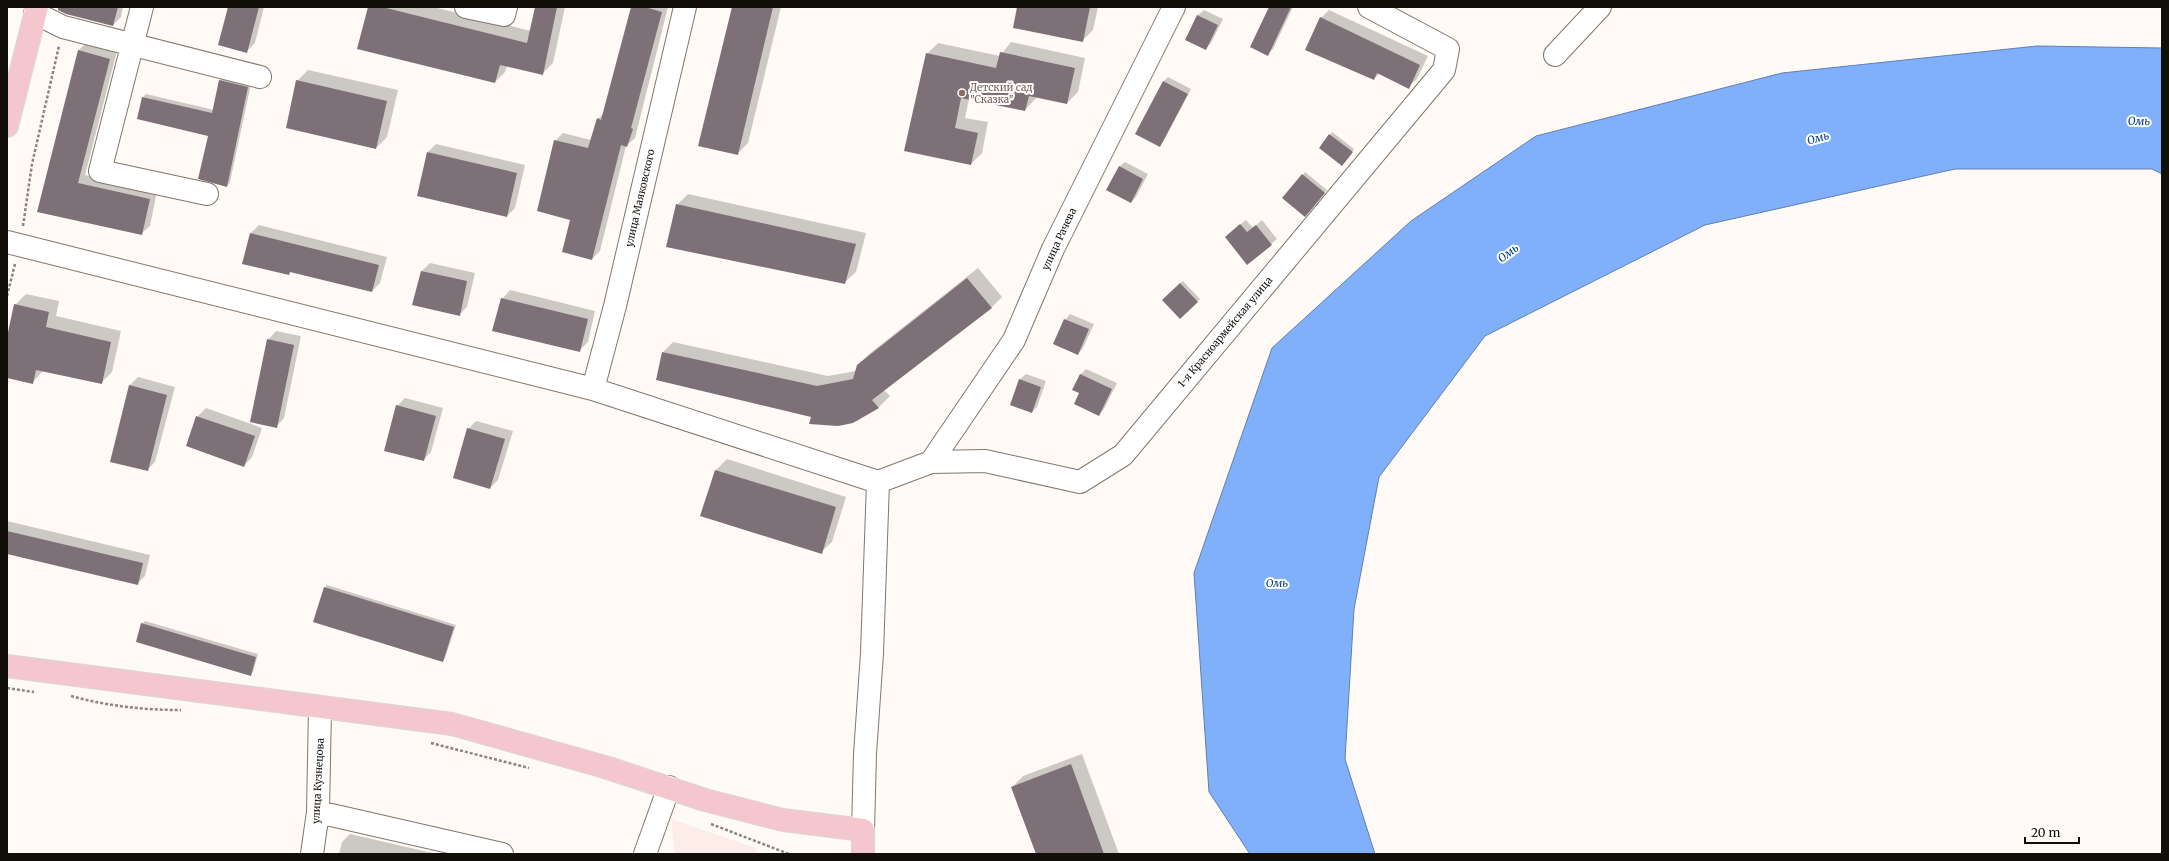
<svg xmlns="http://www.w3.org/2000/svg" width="2169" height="861" font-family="Merriweather,serif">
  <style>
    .industrial { fill: #fdede8 }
    .water { fill: #81b0fb; stroke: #607fb3 }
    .shadow { fill: #0003 }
    .building { fill: #7d7077 }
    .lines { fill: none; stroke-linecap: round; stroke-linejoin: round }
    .minor-casing { stroke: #81766d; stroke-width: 24 }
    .major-casing { stroke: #d9d8d8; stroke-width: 24 }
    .path { stroke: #898581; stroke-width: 2.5; stroke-dasharray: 3 2; stroke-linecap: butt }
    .minor { stroke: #fff; stroke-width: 22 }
    .major { stroke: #f4c7ce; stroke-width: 22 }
    .education-dot { fill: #8d6e63; stroke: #fff; stroke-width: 1.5 }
    .labels { text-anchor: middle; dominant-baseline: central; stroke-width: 4; stroke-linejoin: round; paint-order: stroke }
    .education-label { font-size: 10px; fill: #785e54; stroke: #fff; text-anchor: start }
    .street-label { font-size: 10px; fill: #120e0a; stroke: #fff }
    .water-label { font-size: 11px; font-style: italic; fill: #023c90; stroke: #fff }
  </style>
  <rect width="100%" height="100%" fill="#fffaf6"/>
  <path class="industrial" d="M671,819L756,848L757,854H675Z"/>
  <path class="water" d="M2037,46L2162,48V174L2152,169H1955L1705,225L1485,336L1379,477L1354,609L1345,759L1375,854H1250L1209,792L1194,573L1272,348L1411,221L1536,136L1782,73Z"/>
  <path class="shadow" d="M87,7H123L121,17L113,25Z
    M229,7H264L255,43L247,51Z
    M369,7H433L531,31L536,7H565L553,63L542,74L507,66L505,72L495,82Z
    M632,7H668L635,138L626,146L600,251L592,259L571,219L555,141L563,133L591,140L598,119L604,113Z
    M733,7H781L748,143L737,154Z
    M1018,7H1098L1093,30L1082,41Z
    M1270,7H1293L1273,49L1268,54Z
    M1204,10L1223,19L1211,43L1206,48L1187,39L1198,15Z
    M1329,10L1428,56L1417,79L1408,87L1380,73L1374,79L1321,18Z
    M87,42L117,51L85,175L157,191L150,226L141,234L38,211L79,50Z
    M1011,42L1085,58L1078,92L1067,103L1037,97L1025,110L969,99L965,118L988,122L982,153L971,164L905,150L927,54L938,43L1000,56Z
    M308,70L398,90L387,137L376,148L297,81Z
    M224,77L251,84L230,182L227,186L209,135L143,97L146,94L214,110L220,80Z
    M1168,77L1191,89L1163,142L1159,146L1137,134L1164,81Z
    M1332,132L1354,149L1345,162L1330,135Z
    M436,144L525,165L515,208L507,216L428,152Z
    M1125,162L1148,174L1136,197L1131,202L1119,167Z
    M1305,172L1327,190L1307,214L1303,175Z
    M688,194L866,233L856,272L845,282L677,205Z
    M1246,220L1253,228L1262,220L1277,239L1271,244L1231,232Z
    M259,225L387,257L380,283L372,291L251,233Z
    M430,263L475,273L467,307L459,315L422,271Z
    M978,268L1002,297L992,307L884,390L890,396L879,407L853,422L812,416L663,352L673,342L828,376L856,371L858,365L869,354Z
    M1183,281L1200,299L1180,318L1163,300Z
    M510,290L595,311L588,342L580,350L502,299Z
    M26,294L59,301L56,316L121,331L112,372L101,383L44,370L33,382L7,377V342L15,305Z
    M1070,314L1094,324L1083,348L1078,354L1065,320Z
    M276,331L301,336L284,418L276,427L268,340Z
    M1086,369L1117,383L1104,409L1099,415L1080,392L1074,389L1081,374Z
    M1026,374L1046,381L1037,407L1031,412L1011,405L1020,379Z
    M138,377L175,387L155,462L147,470L130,385Z
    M405,398L443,408L431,452L423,460L397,406Z
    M206,408L262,428L252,457L244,466L197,417Z
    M476,421L513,431L498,480L490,488L468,429Z
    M727,459L846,497L832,542L821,552L702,515L716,470Z
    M7,521L150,555L145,576L137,584L7,553Z
    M327,585L456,625L445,658L443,661L325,588Z
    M145,621L258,654L253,672L250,675L142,624Z
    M1082,754L1119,854H1037L1012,787L1023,776Z
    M350,834L437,854H339L342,842Z"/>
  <path class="building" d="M58,7H118L113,26L66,14L58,10Z
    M228,7H259L247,53L218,45Z
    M368,7H382L527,43L535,7H557L543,75L500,65L495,83L357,49Z
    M631,7H645L662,12L631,128L633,129L627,147L621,145L592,260L562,252L570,220L537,211L554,140L588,148L597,118L601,120Z
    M732,7H773L738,155L698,146Z
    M1017,7H1090L1083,42L1013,28Z
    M1269,7H1291L1268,56L1250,47Z
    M1197,15L1218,25L1206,50L1185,40Z
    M1320,17L1420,65L1409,89L1377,73L1374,80L1305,50Z
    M78,50L110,59L78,183L150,199L142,235L37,212Z
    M1000,52L1075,68L1067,104L1029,96L1025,111L961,98L955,128L978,133L971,165L904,151L926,53L996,68Z
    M219,80L248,87L227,187L198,179L208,136L137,119L142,97L212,113Z
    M296,80L387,101L376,149L286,128Z
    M1163,81L1188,94L1160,147L1135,134Z
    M1329,134L1353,152L1342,166L1319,148Z
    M427,152L517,173L507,217L417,196Z
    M1119,166L1143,179L1131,203L1106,190Z
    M1302,174L1325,193L1305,217L1282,198Z
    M676,204L856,244L845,284L666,247Z
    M1240,224L1247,232L1256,225L1272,245L1247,265L1225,237Z
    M250,233L379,265L372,292L290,272L289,275L242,264Z
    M421,271L467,281L460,316L412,305Z
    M967,278L992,308L872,400L879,408L853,423L838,426L809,424L811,417L656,380L662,352L817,386L853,379L857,365Z
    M1180,283L1198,302L1180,319L1162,300Z
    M501,298L588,319L580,352L492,331Z
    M14,304L49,312L46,327L111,342L102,384L36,370L33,384L7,378V337Z
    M1064,319L1089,329L1078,355L1053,344Z
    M267,339L294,345L277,428L250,422Z
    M1080,374L1112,389L1099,416L1074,404L1079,393L1072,390Z
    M1019,379L1041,387L1032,413L1010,405Z
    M129,385L167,395L148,471L110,462Z
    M396,405L436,416L424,461L384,451Z
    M196,416L255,436L244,467L186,446Z
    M467,428L505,439L490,489L453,478Z
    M715,470L836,507L822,554L700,516Z
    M7,531L143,563L138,585L7,554Z
    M324,587L454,627L443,662L313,622Z
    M141,623L256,657L251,676L136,642Z
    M1071,764L1104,854H1036L1011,787Z"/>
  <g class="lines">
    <defs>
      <path id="minor" d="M142,7L100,171L207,194
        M466,7L504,15L506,7
        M35,13L63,27L260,77
        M1555,55L1600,7
        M7,242L593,389L878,482L931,462L985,461L1080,482L1123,455L1444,70L1448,49L1369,7
        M593,389L615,306L685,7
        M931,462L1014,340L1053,249L1174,7
        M318,812L502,854
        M863,830L865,754L872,653L878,482
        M312,854L318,812L320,708
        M645,854L669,787"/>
      <path id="major" d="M7,126L37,7
        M7,666L452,724L605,767L705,800L783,820L863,830V854"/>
    </defs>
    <use href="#minor" class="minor-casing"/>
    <use href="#major" class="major-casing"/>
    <path class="path" d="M23,226L32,164L59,46
      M7,296L15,264
      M7,688L34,692
      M71,696C107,706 143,710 181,710
      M431,743L529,768
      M711,824L789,854"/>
    <use href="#minor" class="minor"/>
    <use href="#major" class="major"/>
  </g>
  <circle class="education-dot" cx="962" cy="93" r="4"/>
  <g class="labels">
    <g class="education-label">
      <text x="970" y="87">Детский сад<tspan x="970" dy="12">"Сказка"</tspan></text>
    </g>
    <g class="street-label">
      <text transform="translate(640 198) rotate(-77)">улица Маяковского</text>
      <text transform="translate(1059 239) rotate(-65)">улица Рачева</text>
      <text transform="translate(1225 332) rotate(-50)">1-я Красноармейская улица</text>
      <text transform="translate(318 781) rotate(-87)">улица Кузнецова</text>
    </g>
    <g class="water-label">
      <text transform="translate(2139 121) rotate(1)">Омь</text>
      <text transform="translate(1818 138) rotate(-15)">Омь</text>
      <text transform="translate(1508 253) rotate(-37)">Омь</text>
      <text x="1277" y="583">Омь</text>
    </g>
  </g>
  <rect width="2169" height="861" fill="none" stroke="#120e0a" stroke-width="16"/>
  <path d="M2025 837v6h54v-6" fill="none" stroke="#120e0a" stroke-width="2"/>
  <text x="2031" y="837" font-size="12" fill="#120e0a" stroke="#ffffff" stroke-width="3" paint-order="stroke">20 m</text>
</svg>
